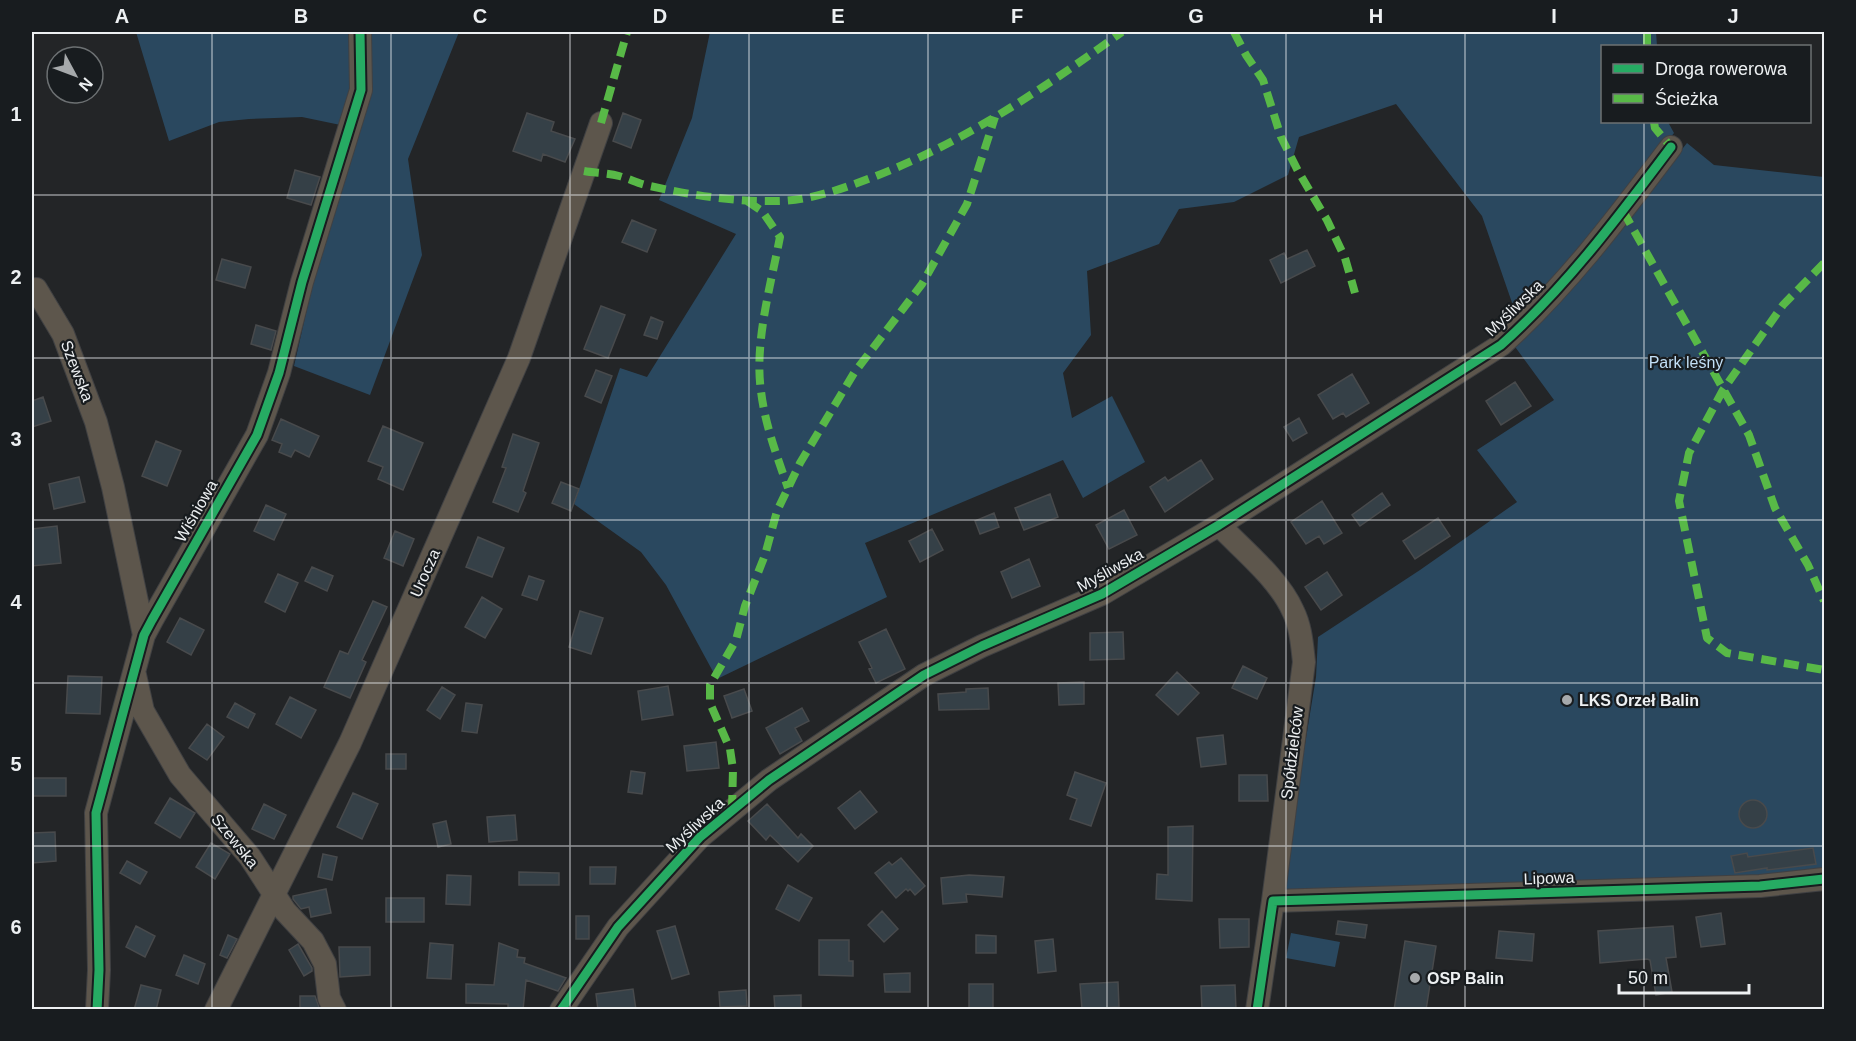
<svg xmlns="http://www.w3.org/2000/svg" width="1856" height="1041" font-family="Helvetica,sans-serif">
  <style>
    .green { fill: #2a485f }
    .building { fill: #354047; stroke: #484a4c; stroke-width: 1.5 }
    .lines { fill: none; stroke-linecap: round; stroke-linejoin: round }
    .minor-casing { stroke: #404143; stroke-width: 24 }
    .minor { stroke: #5d564c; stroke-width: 22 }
    .quiet { stroke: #58b947; stroke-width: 8; stroke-dasharray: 15 8; stroke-linecap: butt }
    .cycleway-casing { stroke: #181c1f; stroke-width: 13 }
    .cycleway { stroke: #26ab63; stroke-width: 9 }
    .grid { fill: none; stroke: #edf0f2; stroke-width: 1.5; stroke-opacity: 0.55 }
    .poi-dot { fill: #a6a9ab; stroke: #181c1f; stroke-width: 2 }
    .labels { text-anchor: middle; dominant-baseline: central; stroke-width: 4.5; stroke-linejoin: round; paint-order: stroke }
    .street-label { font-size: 16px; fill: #edf0f2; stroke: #181c1f }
    .park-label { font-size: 16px; fill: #c2dff6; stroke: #181c1f }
    .poi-label { font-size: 16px; font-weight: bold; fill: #edf0f2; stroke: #181c1f; text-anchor: start }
    .neatline { fill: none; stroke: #edf0f2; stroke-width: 2 }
    .grid-label { font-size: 20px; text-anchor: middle; font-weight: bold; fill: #edf0f2 }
  </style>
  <rect width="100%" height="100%" fill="#232527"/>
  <path class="green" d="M136,32H459L408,159L422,255L370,395L294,366L314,278L355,128L302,117L249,119L219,122L169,141Z
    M710,32H1656L1657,46H1602V122H1668L1674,133L1588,241L1518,320L1482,216L1396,104L1299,137L1288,175L1234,202L1179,209L1159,244L1087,271L1091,335L1063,373L1072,418L1112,396L1145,462L1083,498L1063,460L865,543L887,597L717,679L666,585L641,552L574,504L620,368L647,377L736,234L659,200L692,118Z
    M1687,143L1714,165L1824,177V868L1718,884L1281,891L1316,677L1318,637L1420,570L1517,502L1477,450L1554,400L1513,344L1600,252Z
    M1291,933L1340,942L1335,967L1286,958Z"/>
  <path class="building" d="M527,113L554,122L551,131L575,139L565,162L543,154L541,161L513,151Z
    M623,113L641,120L631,148L613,141Z
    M295,170L320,177L311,205L287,198Z
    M632,220L656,230L647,252L622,242Z
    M1307,250L1315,266L1281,283L1270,260L1284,253L1287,259Z
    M222,259L251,267L245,288L216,280Z
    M601,306L625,315L608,358L584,349Z
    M651,317L663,322L657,339L644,335Z
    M256,325L276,331L271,350L251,344Z
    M596,370L612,376L601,403L585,396Z
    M1352,374L1369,403L1346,417L1343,413L1333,419L1318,395Z
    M1515,382L1531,406L1501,425L1486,401Z
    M43,397L51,421L32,427V401Z
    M1299,418L1307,433L1293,441L1284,427Z
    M281,419L319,436L309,457L295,450L291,457L279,452L282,444L272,440Z
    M383,426L423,443L403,490L378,479L383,467L368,461Z
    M513,434L539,443L523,491L526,493L518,512L493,502L506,468L502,467Z
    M156,441L181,451L167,486L142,476Z
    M1201,460L1213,479L1165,512L1150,487L1165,477L1168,481Z
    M79,477L85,502L54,509L49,484Z
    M561,482L579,489L571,511L552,503Z
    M1382,493L1390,505L1360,526L1352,515Z
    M1050,494L1058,517L1024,530L1015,508Z
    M1322,501L1342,533L1324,544L1319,536L1306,544L1291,522Z
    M266,505L286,514L274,540L254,531Z
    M1124,510L1137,535L1109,549L1096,525Z
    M994,513L999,527L980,534L975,521Z
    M1438,518L1450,536L1415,559L1403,541Z
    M57,526L61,563L32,566V529Z
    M932,529L943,550L920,562L909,541Z
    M395,531L414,539L403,566L384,558Z
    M478,537L504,548L492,577L466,567Z
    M1029,559L1040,586L1012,598L1001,572Z
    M312,567L333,576L327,591L305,581Z
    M1327,572L1342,595L1321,610L1305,587Z
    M278,574L298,583L285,612L265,602Z
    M529,576L544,581L537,600L522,595Z
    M482,597L502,609L485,638L465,627Z
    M373,601L387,607L362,660L366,662L350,698L324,687L340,651L348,654Z
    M580,611L603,618L591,654L569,647Z
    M180,618L204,630L191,655L167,642Z
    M886,629L905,669L876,683L869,669L872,668L859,642Z
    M1123,632L1124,659L1090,660V633Z
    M1243,666L1267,678L1257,699L1232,688Z
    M1177,672L1199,693L1178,715L1156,695Z
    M68,676L102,677L100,714L66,713Z
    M1084,682V704L1059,705L1058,683Z
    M668,686L673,715L642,720L638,691Z
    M442,687L455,695L440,719L427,710Z
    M988,688L989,709L939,710L938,694L966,692V689Z
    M744,689L752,711L732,718L724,696Z
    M290,697L316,710L301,738L276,724Z
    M235,703L255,714L248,728L227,717Z
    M466,703L482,705L477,733L462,731Z
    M802,708L809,721L795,728L802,741L780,754L766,728Z
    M207,724L224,737L207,760L189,748Z
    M1223,735L1226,764L1201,767L1197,738Z
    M716,742L719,768L687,771L684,746Z
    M386,754H406V769H386Z
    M631,771L645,773L642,794L628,792Z
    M1075,772L1106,783L1091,826L1070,819L1077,799L1067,795Z
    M1239,775H1267L1268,801H1239Z
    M32,778H66V796H32Z
    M860,791L877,812L855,829L838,808Z
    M353,793L378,804L362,839L337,827Z
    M170,798L195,813L180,838L155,823Z
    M1739 814a14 14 0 1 1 28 0a14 14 0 1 1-28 0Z
    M264,804L286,815L274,839L252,829Z
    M767,804L798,838L801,834L813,846L798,862L770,835L766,840L748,821Z
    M515,815L517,840L489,842L487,817Z
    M446,821L451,844L438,847L433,824Z
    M1193,826L1192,901L1156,899L1157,874L1168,875V827Z
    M55,832L56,861L32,863V833Z
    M211,843L230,854L215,879L196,867Z
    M1813,848L1816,864L1767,870V868L1735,873L1731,856L1747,853L1748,857Z
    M323,854L337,857L332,880L318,877Z
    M901,858L925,886L915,895L910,889L908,891L906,889L896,898L875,873L889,862L892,865Z
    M127,861L147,872L140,884L120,873Z
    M590,867H616L615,884H590Z
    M519,872L559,873V885H519Z
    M447,875L471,876L470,905L446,904Z
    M969,875L1004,877L1002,897L966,894L967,902L943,904L941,878Z
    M788,885L812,898L799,921L776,909Z
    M326,889L331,913L311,917L309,907L301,909L293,899V896Z
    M386,898H424V922H386Z
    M882,911L898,929L884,942L868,925Z
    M1721,913L1725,944L1701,947L1696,917Z
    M576,916H589V939H576Z
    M1219,919H1249V947L1220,948Z
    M1338,921L1367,925L1365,938L1336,934Z
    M136,926L155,936L145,957L126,947Z
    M675,926L689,974L672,979L657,931Z
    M1673,926L1676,957L1666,958L1672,992L1656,995L1650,960L1647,959L1600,963L1598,931Z
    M1499,931L1534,934L1532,961L1496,958Z
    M228,935L237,939L227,958L220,955Z
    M976,935L996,936V953H976Z
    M1053,939L1056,971L1038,973L1035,941Z
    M819,940H849V961H853V976L819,975Z
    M1405,941L1436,946L1426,1010H1394Z
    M430,943L453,945L451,979L427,978Z
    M499,943L518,950L517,957L525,958L524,963L566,978L558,991L526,980L523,1010H508V1004L466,1003V984L494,985Z
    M298,944L312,968V971L304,976L289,950Z
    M339,947H370V975L340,977Z
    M184,955L205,964L198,984L176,975Z
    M910,973V992H885L884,974Z
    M1118,982L1119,1007L1082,1009L1080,984Z
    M969,984H993V1010H969Z
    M141,985L161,990L156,1010H134Z
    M1235,985L1236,1010H1202L1201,986Z
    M633,989L636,1010H598L596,994Z
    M746,990L747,1006L720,1007L719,992Z
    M801,995V1010H775L774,996Z
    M300,996H315L320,1010H300Z"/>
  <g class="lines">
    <defs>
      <path id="minor" d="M36,289L63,334L96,422L113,487L144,635
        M1219,525C1243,550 1279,579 1293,611C1301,627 1302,645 1304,662L1273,901L1257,1010
        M135,675L143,711L180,775L250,857L285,911L313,941L325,964L329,998L335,1010
        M1273,901L1760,886L1824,879
        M97,1010L99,970L96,813L144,635L152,620L257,435L279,373L302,282L361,90L360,32
        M216,1010L350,743L519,358L601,123
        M561,1010L618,927L700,837L769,780L924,675L982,646L1102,594L1219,525L1501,345C1566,287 1619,216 1671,147"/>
    </defs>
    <use href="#minor" class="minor-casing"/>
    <use href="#minor" class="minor"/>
    <path class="quiet" d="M1234,32L1246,55L1263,80L1281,137L1298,171L1327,220L1345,258L1355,293
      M1647,46V32
      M1654,122L1655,128L1671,147
      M601,123L627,32
      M584,171C595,173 608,173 619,176C630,179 639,184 650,186C691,195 733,202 776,201C807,201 839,190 868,179C960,145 1043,89 1122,32
      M747,201L762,211L780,237C771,284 754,343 761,391C765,425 777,456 788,488
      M1623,211L1749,435L1775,508L1808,565L1824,601
      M1824,263L1783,305L1723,390L1689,453L1679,501L1707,638L1727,653L1824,670
      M732,810L733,769L730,749L710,703V685L736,640L745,606L765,555L777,511L800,463L854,373L922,284L967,204L995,117"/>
    <defs>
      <path id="cycleway" d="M97,1010L99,970L96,813L144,635L152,620L257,435L279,373L302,282L361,90L360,32
        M561,1010L618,927L700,837L769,780L924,675L982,646L1102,594L1219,525L1501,345C1566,287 1619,216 1671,147
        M1257,1010L1273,901L1760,886L1824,879"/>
    </defs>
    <use href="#cycleway" class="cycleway-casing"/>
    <use href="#cycleway" class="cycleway"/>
  </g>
  <path class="grid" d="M212,32V1010M391,32V1010M570,32V1010M749,32V1010M928,32V1010M1107,32V1010M1286,32V1010M1465,32V1010M1644,32V46M1644,122V1010M32,195H1824M32,358H1824M32,520H1824M32,683H1824M32,846H1824"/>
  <g class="poi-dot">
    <circle cx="1567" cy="700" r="6"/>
    <circle cx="1415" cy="978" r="6"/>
  </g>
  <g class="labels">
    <g class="street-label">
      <text transform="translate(1514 308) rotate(-44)">Myśliwska</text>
      <text transform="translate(77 371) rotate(69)">Szewska</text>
      <text transform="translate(196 511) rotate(-60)">Wiśniowa</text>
      <text transform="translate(1110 570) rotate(-29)">Myśliwska</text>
      <text transform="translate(425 573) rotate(-66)">Urocza</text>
      <text transform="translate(1292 753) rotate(-83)">Spółdzielców</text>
      <text transform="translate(695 825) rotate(-43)">Myśliwska</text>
      <text transform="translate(235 841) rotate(51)">Szewska</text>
      <text transform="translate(1549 878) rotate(-2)">Lipowa</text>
    </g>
    <g class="park-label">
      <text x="1686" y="362">Park leśny</text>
    </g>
    <g class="poi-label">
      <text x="1579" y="700">LKS Orzeł Balin</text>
      <text x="1427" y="978">OSP Balin</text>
    </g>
  </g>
  <rect width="1856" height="1041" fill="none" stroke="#181c1f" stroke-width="66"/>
  <rect x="1601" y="45" width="210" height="78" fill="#181c1f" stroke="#6d7173" stroke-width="1.5"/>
  <rect x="1613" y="64" width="30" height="9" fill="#26ab63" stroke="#6d7173" stroke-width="1.5"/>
  <text x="1655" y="75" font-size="18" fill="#edf0f2">Droga rowerowa</text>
  <rect x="1613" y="94" width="30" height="9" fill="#58b947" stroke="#6d7173" stroke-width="1.5"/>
  <text x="1655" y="105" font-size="18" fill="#edf0f2">Ścieżka</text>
  <g transform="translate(75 75) rotate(131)"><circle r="28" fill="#181c1f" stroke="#6d7173" stroke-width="1.5"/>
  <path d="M0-4.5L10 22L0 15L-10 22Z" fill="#a6a9ab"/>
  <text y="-9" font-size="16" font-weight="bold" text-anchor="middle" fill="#edf0f2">N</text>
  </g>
  <path d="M1619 984v9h130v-9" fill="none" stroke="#edf0f2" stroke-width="3"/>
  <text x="1628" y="984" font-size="18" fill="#edf0f2" stroke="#181c1f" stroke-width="4.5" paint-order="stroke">50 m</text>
  <rect x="33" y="33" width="1790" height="975" class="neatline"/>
  <g class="grid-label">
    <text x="122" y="23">A</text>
    <text x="301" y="23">B</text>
    <text x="480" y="23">C</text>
    <text x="660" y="23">D</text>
    <text x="838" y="23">E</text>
    <text x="1017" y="23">F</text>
    <text x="1196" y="23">G</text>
    <text x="1376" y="23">H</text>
    <text x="1554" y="23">I</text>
    <text x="1733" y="23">J</text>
    <text x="16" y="121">1</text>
    <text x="16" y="284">2</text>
    <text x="16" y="446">3</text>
    <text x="16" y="609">4</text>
    <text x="16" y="771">5</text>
    <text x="16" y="934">6</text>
  </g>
</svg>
